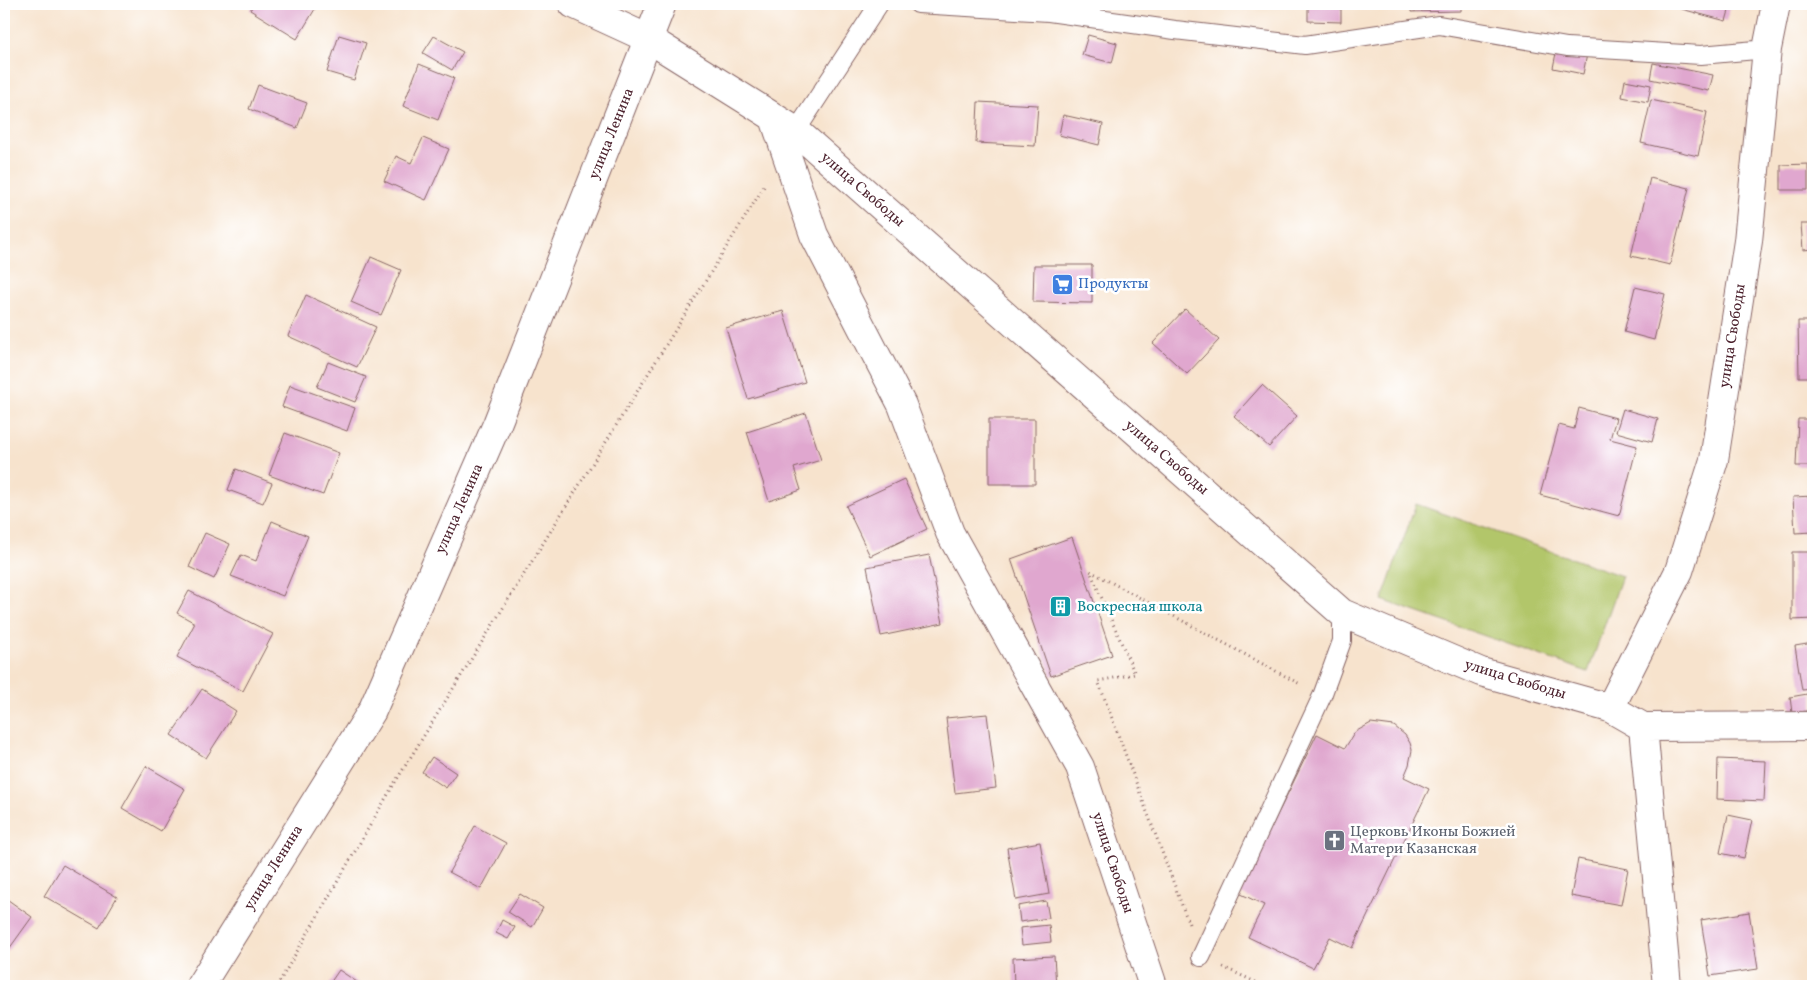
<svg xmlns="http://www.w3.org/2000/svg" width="1817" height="990" font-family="Vollkorn,serif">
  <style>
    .park { fill: #b2c66a; stroke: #7e724a }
    .building { fill: #e0a7cf }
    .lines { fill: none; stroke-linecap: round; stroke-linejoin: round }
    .lane-casing { stroke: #876464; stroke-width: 20 }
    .street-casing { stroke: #876464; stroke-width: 30 }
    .secondary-casing { stroke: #876464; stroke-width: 30 }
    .path { stroke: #876464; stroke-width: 3; stroke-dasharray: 1 4; stroke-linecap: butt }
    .lane { stroke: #fff; stroke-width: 18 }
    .street { stroke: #fff; stroke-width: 28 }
    .secondary { stroke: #fff; stroke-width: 28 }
    .labels { text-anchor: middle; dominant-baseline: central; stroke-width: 5; stroke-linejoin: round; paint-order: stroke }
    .street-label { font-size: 15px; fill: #4a1f2b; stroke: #fff }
    .shop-label { font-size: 15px; fill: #366cbe; stroke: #fff; text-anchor: start }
    .culture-label { font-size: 15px; fill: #0d838f; stroke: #fff; text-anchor: start }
    .worship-label { font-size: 15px; fill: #5b616d; stroke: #fff; text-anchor: start }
  </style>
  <rect width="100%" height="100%" fill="#fff"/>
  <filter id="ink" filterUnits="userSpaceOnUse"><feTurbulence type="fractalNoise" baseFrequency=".02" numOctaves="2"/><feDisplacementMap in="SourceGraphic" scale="10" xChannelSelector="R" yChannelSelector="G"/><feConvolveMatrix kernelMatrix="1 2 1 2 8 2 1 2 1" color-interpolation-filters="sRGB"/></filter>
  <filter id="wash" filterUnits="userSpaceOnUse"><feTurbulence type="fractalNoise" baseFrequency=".0096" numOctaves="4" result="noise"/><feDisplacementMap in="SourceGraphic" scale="20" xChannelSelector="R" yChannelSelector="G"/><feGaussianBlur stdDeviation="1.12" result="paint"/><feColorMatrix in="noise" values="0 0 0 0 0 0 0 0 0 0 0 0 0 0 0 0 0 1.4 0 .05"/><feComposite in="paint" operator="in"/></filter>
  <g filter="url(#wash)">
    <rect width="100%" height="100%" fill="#f7e3cd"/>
    <path class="park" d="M1416,504L1622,576L1588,672L1382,600Z"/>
    <g id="blocks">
      <path class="building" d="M254,4H318L297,39L250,10Z
        M1308,4H1341V22L1308,21Z
        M1411,4H1461V11L1411,12Z
        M1663,4H1731L1726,21Z
        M339,35L366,43L354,80L327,72Z
        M1088,35L1117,43L1112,63L1082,55Z
        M434,36L463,52L452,70L423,53Z
        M1557,48L1587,54L1583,74L1553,68Z
        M1653,63L1713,75L1709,91L1650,79Z
        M419,64L454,78L438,120L403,106Z
        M1625,80L1651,85L1648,102L1622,97Z
        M258,85L307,103L297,128L249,109Z
        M1651,100L1707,112L1698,156L1641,143Z
        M978,102L1038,105L1035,146L976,143Z
        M1063,115L1103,124L1099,145L1059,135Z
        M423,138L449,149L426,200L384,181L396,156L411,163Z
        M1808,164V190H1781V165Z
        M1650,178L1689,188L1670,265L1631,256Z
        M1801,224H1813V249L1803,250Z
        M371,257L401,270L381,315L351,302Z
        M1034,265H1092V303L1033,302Z
        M1635,287L1665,294L1654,340L1624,332Z
        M306,295L376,327L357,367L288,336Z
        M1185,309L1219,340L1187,374L1153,343Z
        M783,311L805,382L748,399L726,328Z
        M1798,321H1813V377H1799Z
        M328,362L366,377L355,402L317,387Z
        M290,385L355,408L347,431L282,407Z
        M1262,385L1297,416L1269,447L1234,416Z
        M1579,408L1616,418L1610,439L1637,446L1619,516L1540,495L1559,425L1574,429Z
        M1623,409L1658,419L1652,442L1616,432Z
        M806,413L821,460L794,468L801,490L769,501L747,432Z
        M989,419H1035V484H989Z
        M1798,419H1813V466H1796Z
        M285,433L339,453L323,495L269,475Z
        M236,469L272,483L263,503L228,490Z
        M904,479L927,529L870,556L846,506Z
        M1813,496V532L1795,533L1793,497Z
        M272,521L308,536L283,596L231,576L241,555L256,561Z
        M205,533L230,544L214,579L189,567Z
        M1072,537L1112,655L1051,676L1011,559Z
        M1792,552H1813V619L1792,620Z
        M929,555L943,623L881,636L867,567Z
        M189,591L273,634L243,691L177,657L195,623L177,613Z
        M1813,643V689L1802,690L1795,646Z
        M202,689L236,711L206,758L171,735Z
        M1813,693V710L1792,713L1790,697Z
        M987,714L996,788L955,793L946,718Z
        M1371,723L1394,726L1405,735L1410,743L1412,750L1409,765L1404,777L1429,789L1352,948L1330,937L1313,968L1248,937L1264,905L1239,893L1317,734L1345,748L1355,732Z
        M432,757L456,773L446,788L422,772Z
        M1718,759L1766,761L1764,801L1717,799Z
        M146,766L185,789L161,831L122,808Z
        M1728,815L1752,820L1744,858L1720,853Z
        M475,826L506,843L481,889L449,872Z
        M1040,842L1049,894L1016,900L1007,848Z
        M1578,859L1628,869L1621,905L1571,896Z
        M63,865L117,897L99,928L44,896Z
        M520,894L543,908L532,927L508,912Z
        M4,897L32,917L4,956Z
        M1046,901L1049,918L1020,922L1018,906Z
        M1749,912L1758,969L1710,976L1701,920Z
        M502,920L515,927L508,939L496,933Z
        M1049,925L1051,942L1022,945L1020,928Z
        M1054,956L1056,986H1014L1013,958Z
        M339,970L363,986H328Z"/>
    </g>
  </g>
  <g filter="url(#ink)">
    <use href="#blocks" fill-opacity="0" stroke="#876464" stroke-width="1"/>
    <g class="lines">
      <defs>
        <path id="lane" d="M918,4L1049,12L1175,30L1305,45L1439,25L1567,47L1701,55L1767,49
          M796,131L879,4
          M1201,957L1322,696L1342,641V613"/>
        <path id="street" d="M573,4L649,39L796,131L1342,613L1481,672L1610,708L1643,727L1813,726
          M774,118L814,235L902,405L950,533L1080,767L1153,986
          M1610,708L1679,571L1714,460L1748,241L1767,49L1776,4
          M1643,727L1667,986"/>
        <path id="secondary" d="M200,986L372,711L497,424L662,4"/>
      </defs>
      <use href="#lane" class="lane-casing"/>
      <use href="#street" class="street-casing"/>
      <use href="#secondary" class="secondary-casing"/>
      <path class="path" d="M1189,924L1098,681L1135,674L1090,571L1300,684
        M1223,967L1262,985L1261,986
        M277,986L394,784L765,185"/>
      <use href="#lane" class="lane"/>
      <use href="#street" class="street"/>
      <use href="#secondary" class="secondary"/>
    </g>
  </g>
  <defs>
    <symbol id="supermarket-square" viewBox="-11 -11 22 22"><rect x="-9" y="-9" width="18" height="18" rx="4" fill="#3f7fe0" stroke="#fff"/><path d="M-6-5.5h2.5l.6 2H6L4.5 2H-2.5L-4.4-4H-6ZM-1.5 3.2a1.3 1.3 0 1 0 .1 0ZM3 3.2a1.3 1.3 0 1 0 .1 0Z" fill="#fff"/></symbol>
    <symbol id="building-square" viewBox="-11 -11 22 22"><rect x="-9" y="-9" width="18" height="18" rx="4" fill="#0f9aa8" stroke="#fff"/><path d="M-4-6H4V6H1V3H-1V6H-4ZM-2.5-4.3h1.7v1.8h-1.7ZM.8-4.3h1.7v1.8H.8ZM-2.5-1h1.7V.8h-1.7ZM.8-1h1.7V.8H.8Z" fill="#fff"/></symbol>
    <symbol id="church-square" viewBox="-11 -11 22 22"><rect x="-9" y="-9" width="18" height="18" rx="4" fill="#6b7280" stroke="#fff"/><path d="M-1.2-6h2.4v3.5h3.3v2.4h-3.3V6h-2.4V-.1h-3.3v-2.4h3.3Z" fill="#fff"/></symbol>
  </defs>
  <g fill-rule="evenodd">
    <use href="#supermarket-square" x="1050" y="272" width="25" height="25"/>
    <use href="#building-square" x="1048" y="594" width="25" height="25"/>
    <use href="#church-square" x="1322" y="828" width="25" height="25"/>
  </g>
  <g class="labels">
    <g class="street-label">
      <text transform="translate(612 134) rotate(-68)">улица Ленина</text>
      <text transform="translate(862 190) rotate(41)">улица Свободы</text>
      <text transform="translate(1733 336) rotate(-81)">улица Свободы</text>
      <text transform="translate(1166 458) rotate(41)">улица Свободы</text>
      <text transform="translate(460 509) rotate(-66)">улица Ленина</text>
      <text transform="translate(1515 680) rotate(17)">улица Свободы</text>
      <text transform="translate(1112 863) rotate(72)">улица Свободы</text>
      <text transform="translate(274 868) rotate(-58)">улица Ленина</text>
    </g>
    <g class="shop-label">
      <text x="1078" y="284">Продукты</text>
    </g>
    <g class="culture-label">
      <text x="1077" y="607">Воскресная школа</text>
    </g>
    <g class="worship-label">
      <text x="1350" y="832">Церковь Иконы Божией<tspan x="1350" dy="17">Матери Казанская</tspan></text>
    </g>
  </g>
  <rect width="1817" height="990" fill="none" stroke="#fff" stroke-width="20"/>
</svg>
